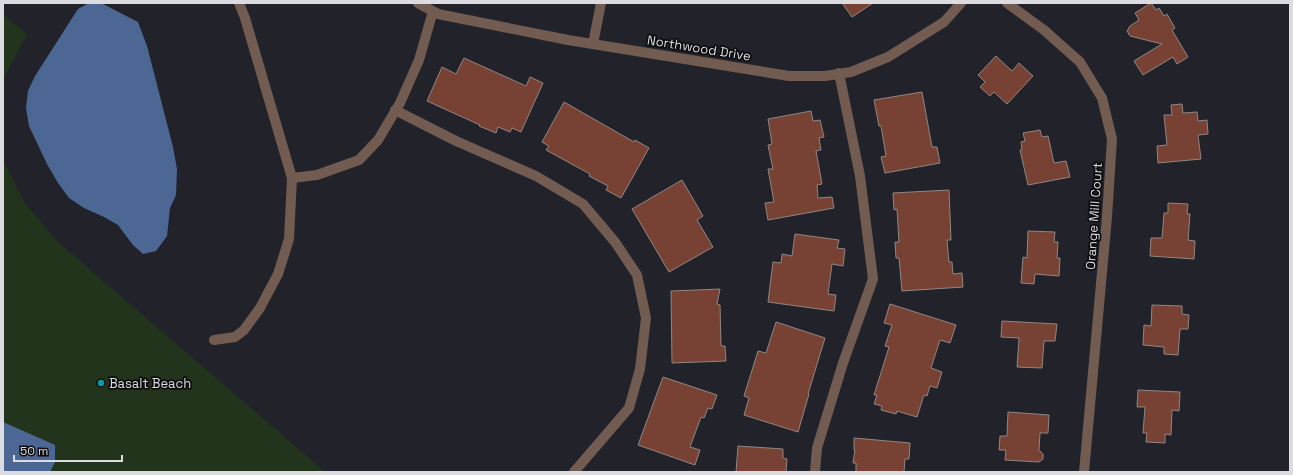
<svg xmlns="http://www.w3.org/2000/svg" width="1293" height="475" font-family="'Space Grotesk',sans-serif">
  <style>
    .green { fill: #22341c }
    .water { fill: #4d6794 }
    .building { fill: #774234; stroke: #908683 }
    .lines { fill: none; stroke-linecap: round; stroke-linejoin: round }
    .minor { stroke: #725b50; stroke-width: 10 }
    .culture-dot { fill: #0f9aa8; stroke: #0c0c0f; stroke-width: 1.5 }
    .labels { text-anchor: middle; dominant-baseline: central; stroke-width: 3.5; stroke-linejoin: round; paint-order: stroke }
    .street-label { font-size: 13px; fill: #dbdbe0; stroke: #0c0c0f }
    .poi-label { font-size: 13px; fill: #dbdbe0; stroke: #0c0c0f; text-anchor: start }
  </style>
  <rect width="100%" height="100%" fill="#22232a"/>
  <path class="green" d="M3,15L27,34L3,80Z
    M3,160L24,202L58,242L325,472H3Z"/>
  <path class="water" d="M89,3H101L138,22L147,46L173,147L177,169L176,195L170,208L167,236L156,251L143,254L133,245L118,225L104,217L84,208L69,198L58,183L47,164L29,126L26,108L28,91L35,76L78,9Z
    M3,422L55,445V462L50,472H3Z"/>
  <path class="building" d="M842,3H873L852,17Z
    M1151,3L1156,10L1159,8L1164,16L1167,14L1175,28L1172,30L1188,57L1177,64L1173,57L1143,75L1134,61L1162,44L1130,36L1127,31L1130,26L1139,20L1135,13Z
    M996,56L1012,71L1019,63L1033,76L1007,104L994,92L990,96L980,87L985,82L978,75Z
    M464,58L526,86L530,77L543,83L521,132L512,128L510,132L498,127L496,133L479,126L480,125L427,101L442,67L456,74Z
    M922,92L932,147H937L940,163L885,173L881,157L886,156L881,126H879L874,100Z
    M564,102L634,142L635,140L649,148L621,198L606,190L608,186L589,176L590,174L546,150L549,146L542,142Z
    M1182,104L1183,113L1197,112L1198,121L1207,120L1208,134L1198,135L1201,159L1158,163L1157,146L1167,145L1164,115H1172L1171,105Z
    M811,111L813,121L820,120L824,137L819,138L821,150L816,151L822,184L817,185L818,198L832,197L834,208L768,220L765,203L774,202L768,169H773L768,145L772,144L768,119Z
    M1040,130L1042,137L1048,136L1054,163L1066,161L1070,177L1028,185L1020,150L1022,149L1021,142L1025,141L1023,133Z
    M682,180L703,216L697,220L713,247L669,272L632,209Z
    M949,190L951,240H947L949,262H952L953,274L962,273L963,287L902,291L899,258H896L895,242H899L897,209L894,210L893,193Z
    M1168,203L1188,204L1187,214H1190L1188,240L1195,241L1194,259L1150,256L1151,238H1162L1164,213H1168Z
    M1028,231L1055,232L1054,242H1058L1057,258H1060L1059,276L1035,274L1034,284L1021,283L1023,257L1027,258Z
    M795,234L839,240L837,248L845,249L843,266L832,264L828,294L836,295L834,311L768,302L773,262L781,263L782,254L792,256Z
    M720,289L717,304L720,305L721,346H725L726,361L672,363L671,291Z
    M890,304L956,325L950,343L940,340L931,368L942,372L937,388L930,386L927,396L924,395L917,417L897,411L896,414L881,410L882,406L874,404L877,395H874L889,347L885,346L892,325L884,323Z
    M1152,305L1182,306V314L1189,315L1188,329H1180L1178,355L1164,354V347L1143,345L1144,325L1151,326Z
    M1002,321L1057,324L1055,341H1044L1042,368L1017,367L1019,338L1001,337Z
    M776,322L825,338L808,394H809L798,432L744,415L749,398L744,396L758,351L766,353Z
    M663,377L717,395L712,409L708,408L704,418L701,417L690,447L700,450L695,465L638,445Z
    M1138,390L1180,392L1179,411L1172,410L1171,435L1165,434V443L1146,442L1147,433H1143L1145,407H1137Z
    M1008,412L1049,415L1048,433H1040L1039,450L1043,454V459L1039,462L1005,460L1006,450H999L1000,436H1007Z
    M854,438L910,443L909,459H905L904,472H856V463H853L855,450H854Z
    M738,446L783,449V458L787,459L786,472H736Z"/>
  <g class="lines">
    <path class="minor" d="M418,3L438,14L568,40L789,76H825L851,72L888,57L944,22L961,3
      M1007,3L1044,30L1080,62L1102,98L1112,139L1107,217L1084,472
      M593,44L601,3
      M395,110L456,141L536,176L583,204L615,242L637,275L646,318L640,369L629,408L574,472
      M292,178L317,175L359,160L378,140L400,103L419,60L433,11
      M214,340L235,337L244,330L260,308L278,274L289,239L292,178L245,18L239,3
      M815,472L817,448L843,363L873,279L860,176L839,73"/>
  </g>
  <circle class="culture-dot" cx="101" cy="383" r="4"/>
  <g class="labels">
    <g class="street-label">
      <text transform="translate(699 48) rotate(9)">Northwood Drive</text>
      <text transform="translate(1094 216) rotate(-86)">Orange Mill Court</text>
    </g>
    <g class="poi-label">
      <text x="109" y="383">Basalt Beach</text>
    </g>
  </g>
  <rect width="1293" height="475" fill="none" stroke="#dbdbe0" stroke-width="8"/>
  <path d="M14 455v6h108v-6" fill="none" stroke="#dbdbe0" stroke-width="2"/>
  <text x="20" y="455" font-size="12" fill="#dbdbe0" stroke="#0c0c0f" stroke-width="3" paint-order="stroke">50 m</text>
</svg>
